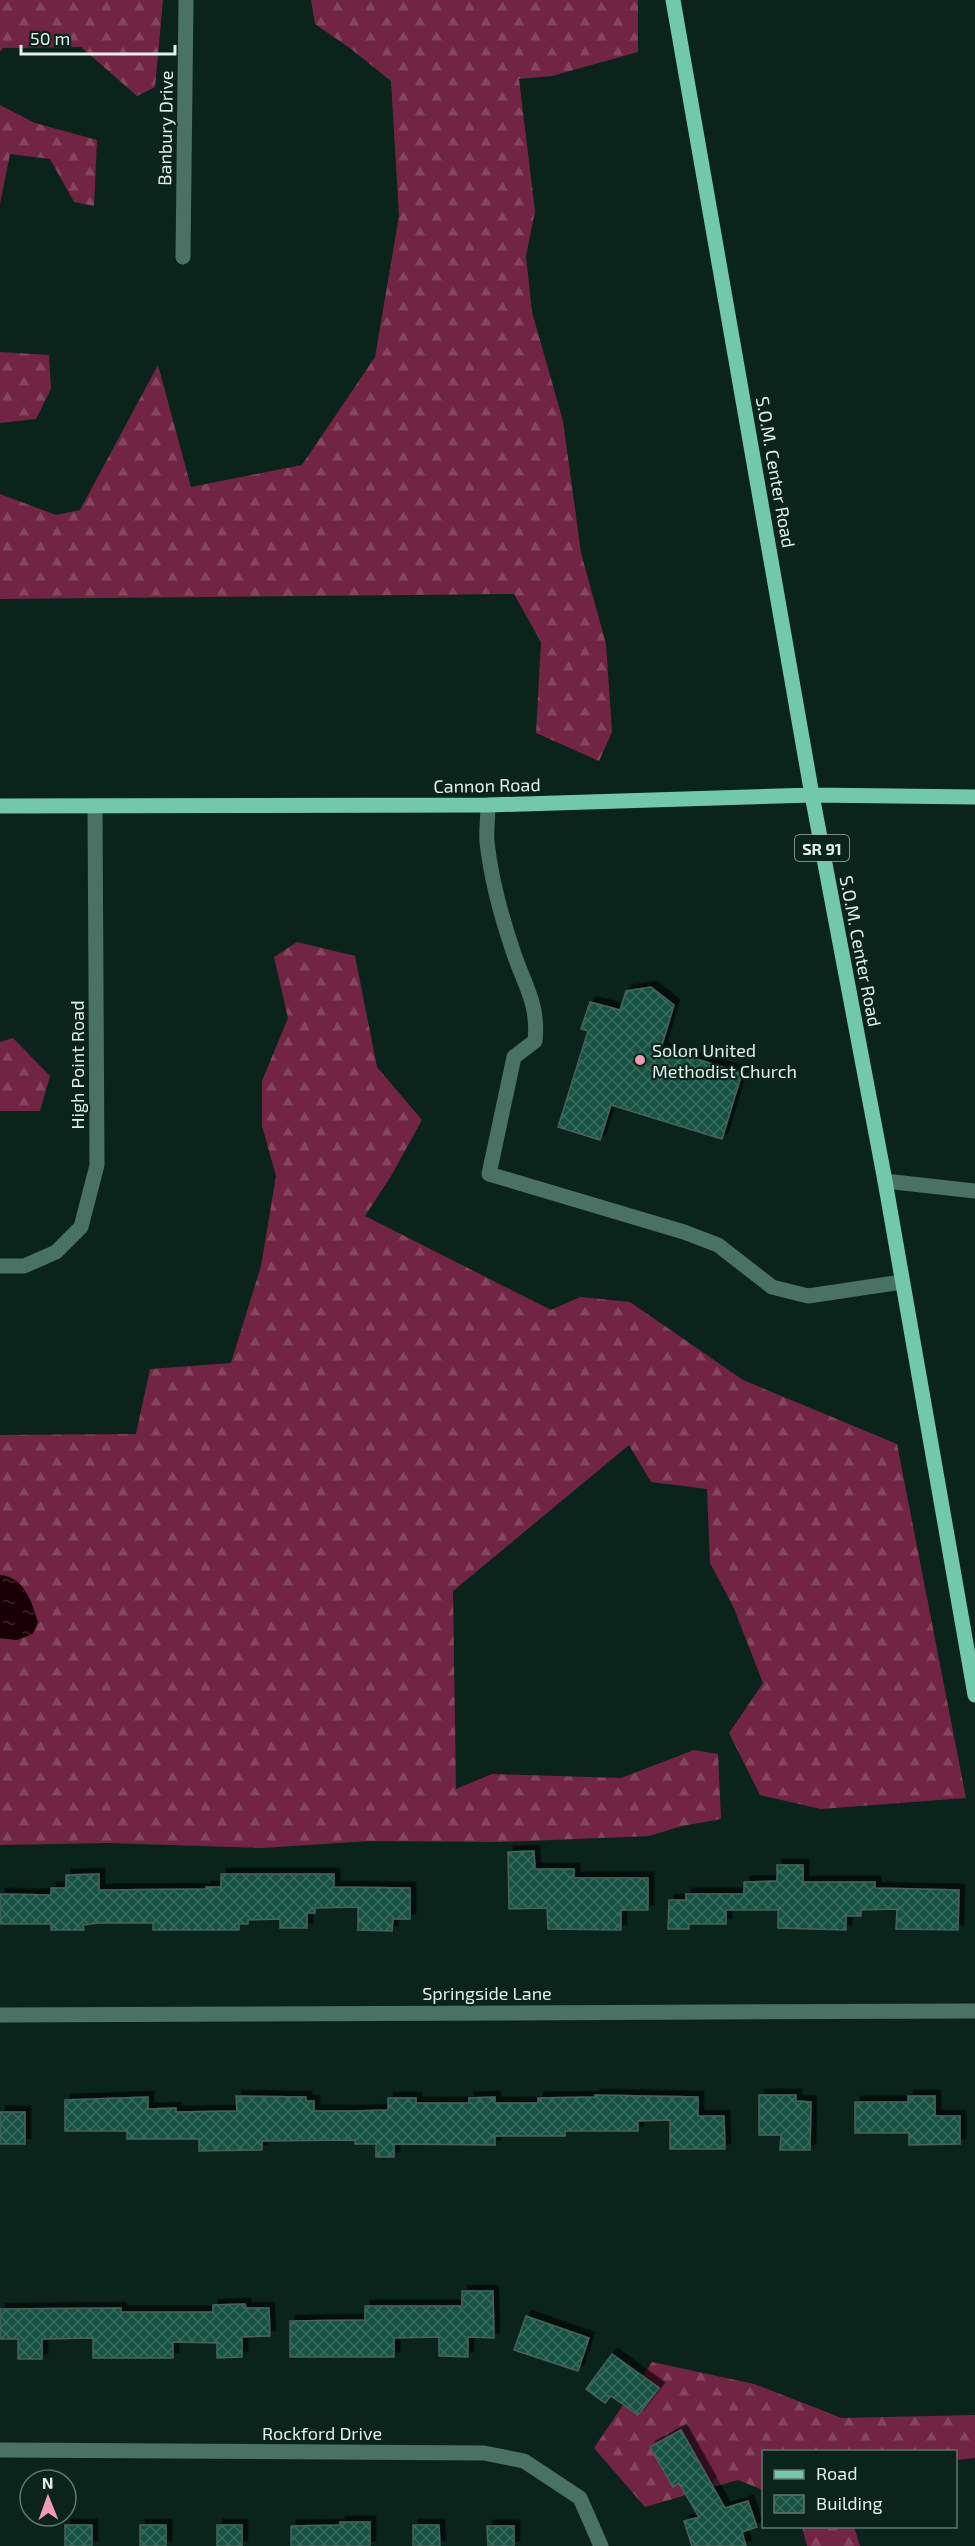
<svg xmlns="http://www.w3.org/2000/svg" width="975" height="2546" font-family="'Exo 2',sans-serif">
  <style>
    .forest { fill: url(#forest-firs) }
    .water { fill: url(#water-ripples) }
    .building { fill: url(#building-cross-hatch); stroke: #476258; stroke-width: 1.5; filter: url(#shadow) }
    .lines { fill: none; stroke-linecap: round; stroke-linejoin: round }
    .minor { stroke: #4a7264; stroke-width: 15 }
    .major { stroke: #71c8ab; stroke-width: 15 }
    .poi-dot { fill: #f09ab4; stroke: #0a241c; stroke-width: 2 }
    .labels { text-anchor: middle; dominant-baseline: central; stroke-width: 4.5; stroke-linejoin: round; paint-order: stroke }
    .shield { fill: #0a241c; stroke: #a0b3ac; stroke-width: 1.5 }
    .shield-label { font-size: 16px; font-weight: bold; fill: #e1f0ea }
    .street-label { font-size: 18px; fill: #e1f0ea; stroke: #0a241c }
    .poi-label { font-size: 18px; fill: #e1f0ea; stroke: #0a241c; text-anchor: start }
  </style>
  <defs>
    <pattern id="forest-firs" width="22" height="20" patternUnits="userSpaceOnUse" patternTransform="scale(1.5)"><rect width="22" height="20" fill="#712542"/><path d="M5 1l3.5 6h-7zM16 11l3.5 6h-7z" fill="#85455d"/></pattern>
    <pattern id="water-ripples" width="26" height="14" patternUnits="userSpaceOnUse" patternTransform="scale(1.5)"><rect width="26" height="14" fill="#190006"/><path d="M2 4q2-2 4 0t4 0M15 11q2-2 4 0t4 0" fill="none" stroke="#3a262a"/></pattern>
    <pattern id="building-cross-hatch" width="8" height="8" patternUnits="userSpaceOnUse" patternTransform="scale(1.5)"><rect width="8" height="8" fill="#185342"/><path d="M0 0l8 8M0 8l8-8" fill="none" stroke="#396c5d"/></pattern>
    <filter id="shadow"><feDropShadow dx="5.5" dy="-5.5" stdDeviation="0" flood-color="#0009"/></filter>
  </defs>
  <rect width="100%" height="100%" fill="#0a241c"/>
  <path class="forest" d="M0,0H163L155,87L137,96L81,47L3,48L0,52Z
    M311,0H638V52L552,76L519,79L535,211L526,256L532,312L563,421L581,553L606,644L612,732L599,761L536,733L541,642L514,594L0,599V494L56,515L80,510L158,365L191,487L302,465L375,357L399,216L391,81L351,49L315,24Z
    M0,105L35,123L97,140L94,206L74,202L50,159L10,154L0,204Z
    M0,352L49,355L51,389L36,419L0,423Z
    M297,942L355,956L377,1067L422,1120L391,1176L365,1216L551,1310L580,1297L630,1302L743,1380L897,1444L966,1798L821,1809L760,1795L729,1733L763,1683L733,1606L710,1563L707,1489L651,1482L629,1445L453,1591L456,1789L492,1774L621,1778L694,1750L718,1754L721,1819L682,1826L649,1836L500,1842L369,1841L262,1848L108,1843L0,1845V1638L17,1640L6,1576L0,1575V1435L136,1434L150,1369L231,1363L261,1266L276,1176L262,1126V1081L288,1018L274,957Z
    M13,1038L50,1076L40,1111H0V1042Z
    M652,2362L754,2384L842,2418L975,2415V2458L956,2460V2452H764L763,2490L738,2480L645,2507L594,2448Z
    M802,2527H854L860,2546H807Z"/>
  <path class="water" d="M0,1575C25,1577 32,1603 38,1622L33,1634L17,1640L0,1638Z"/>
  <path class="building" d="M651,987L674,1005L661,1048L742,1073L722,1139L611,1105L600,1140L558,1127L588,1031L581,1029L590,1002L620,1010L626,991Z
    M534,1851L535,1869H574V1878H648V1910H621V1930L548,1929L547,1908L509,1909L508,1852Z
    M777,1865H803V1882H875V1888L959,1890L958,1930L896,1929L897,1909L861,1910V1916H846V1930L778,1928V1910H726V1924H689V1929H668L669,1900H686V1894H744V1882L777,1881Z
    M99,1874V1890L207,1889L206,1887H221V1874H334V1887L410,1888V1919H393L392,1931L358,1930V1907L315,1908V1913H307V1928H280V1919L248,1920V1924H239V1930H153V1923H99L83,1925L84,1930H51V1924H0V1894L51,1895V1888H66V1875Z
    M595,2095L698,2097V2116H724L725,2149H670V2120L638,2121V2131H565V2136H495V2145L394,2144V2157H376V2144H355V2140L262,2141V2150L199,2151V2139H127V2131H65V2100L148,2097V2109L176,2108V2112L237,2111L236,2096L306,2097V2101H314V2111H355L388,2110V2098H416V2103H469V2098L495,2097V2103H538V2098L595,2097Z
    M759,2095H796V2101L811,2102L810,2150H780L781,2135H759Z
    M908,2096H935V2116H960V2144L909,2145V2133H855V2102H908Z
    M0,2112H25V2144H0Z
    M462,2291H493L494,2338L468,2337V2357L439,2356V2337L394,2338V2357H290V2321L365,2320V2306H462Z
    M245,2304L246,2308H269L270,2336L242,2337V2357L217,2358V2343L173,2342V2358H93V2338L42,2339V2359H18V2339H0V2309L121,2308V2312H213V2305Z
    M526,2316L589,2338L578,2371L514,2350Z
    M612,2354L659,2388L638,2415L611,2396L605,2403L586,2389Z
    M681,2430L725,2508L748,2501L757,2527L742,2532L746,2546H692L684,2521L699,2517L679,2483L673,2487L650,2447Z
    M340,2522H370V2546H291V2526L340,2525Z
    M65,2525H92V2546H65Z
    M140,2525H166V2546H140Z
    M217,2525H242V2546H217Z
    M413,2525H439L440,2546H413Z
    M487,2526H514V2546H488Z"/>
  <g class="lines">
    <path class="minor" d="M183,257L186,0
      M488,805C488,817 486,830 487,842C491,879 502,919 514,954C525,986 539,1005 535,1041L514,1057L489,1174L684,1232L718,1245L772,1287L808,1296L902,1282
      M885,1181L975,1191
      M0,1266H24L56,1252L81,1227L97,1165L95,807
      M0,2015L975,2011
      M0,2450L484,2453L524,2461L580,2498L601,2546"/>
    <path class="major" d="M673,0L812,795L885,1181L975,1695
      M0,806L488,805L812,795L975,797"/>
  </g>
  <circle class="poi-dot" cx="640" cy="1060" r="6"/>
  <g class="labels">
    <rect class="shield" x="795" y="835" width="54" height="26" rx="4.5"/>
    <g class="shield-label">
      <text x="822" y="848">SR 91</text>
    </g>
    <g class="street-label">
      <text transform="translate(165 128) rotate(-89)">Banbury Drive</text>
      <text transform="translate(776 472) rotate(80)">S.O.M. Center Road</text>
      <text transform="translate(487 785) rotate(-1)">Cannon Road</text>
      <text transform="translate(861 951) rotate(79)">S.O.M. Center Road</text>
      <text transform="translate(77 1065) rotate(-90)">High Point Road</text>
      <text x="487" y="1993">Springside Lane</text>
      <text x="322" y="2433">Rockford Drive</text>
    </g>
    <g class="poi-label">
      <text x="652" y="1050">Solon United<tspan x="652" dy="21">Methodist Church</tspan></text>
    </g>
  </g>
  <rect x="762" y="2450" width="195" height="78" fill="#0a241c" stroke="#60766e" stroke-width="1.5"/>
  <rect x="774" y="2470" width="30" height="9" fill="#71c8ab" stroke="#60766e" stroke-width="1.5"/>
  <text x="816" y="2480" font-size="18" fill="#e1f0ea">Road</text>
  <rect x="774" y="2495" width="30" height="18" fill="url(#building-cross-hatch)" stroke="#60766e" stroke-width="1.5"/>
  <text x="816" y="2510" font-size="18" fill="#e1f0ea">Building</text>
  <g transform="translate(48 2498) rotate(359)"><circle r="28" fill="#0a241c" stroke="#60766e" stroke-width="1.5"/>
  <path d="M0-4.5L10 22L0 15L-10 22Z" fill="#f09ab4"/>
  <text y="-9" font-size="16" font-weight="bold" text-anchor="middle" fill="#e1f0ea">N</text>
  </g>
  <path d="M21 45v9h154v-9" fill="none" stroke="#e1f0ea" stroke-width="3"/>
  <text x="30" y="45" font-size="18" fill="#e1f0ea" stroke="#0a241c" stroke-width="4.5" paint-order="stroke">50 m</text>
</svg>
